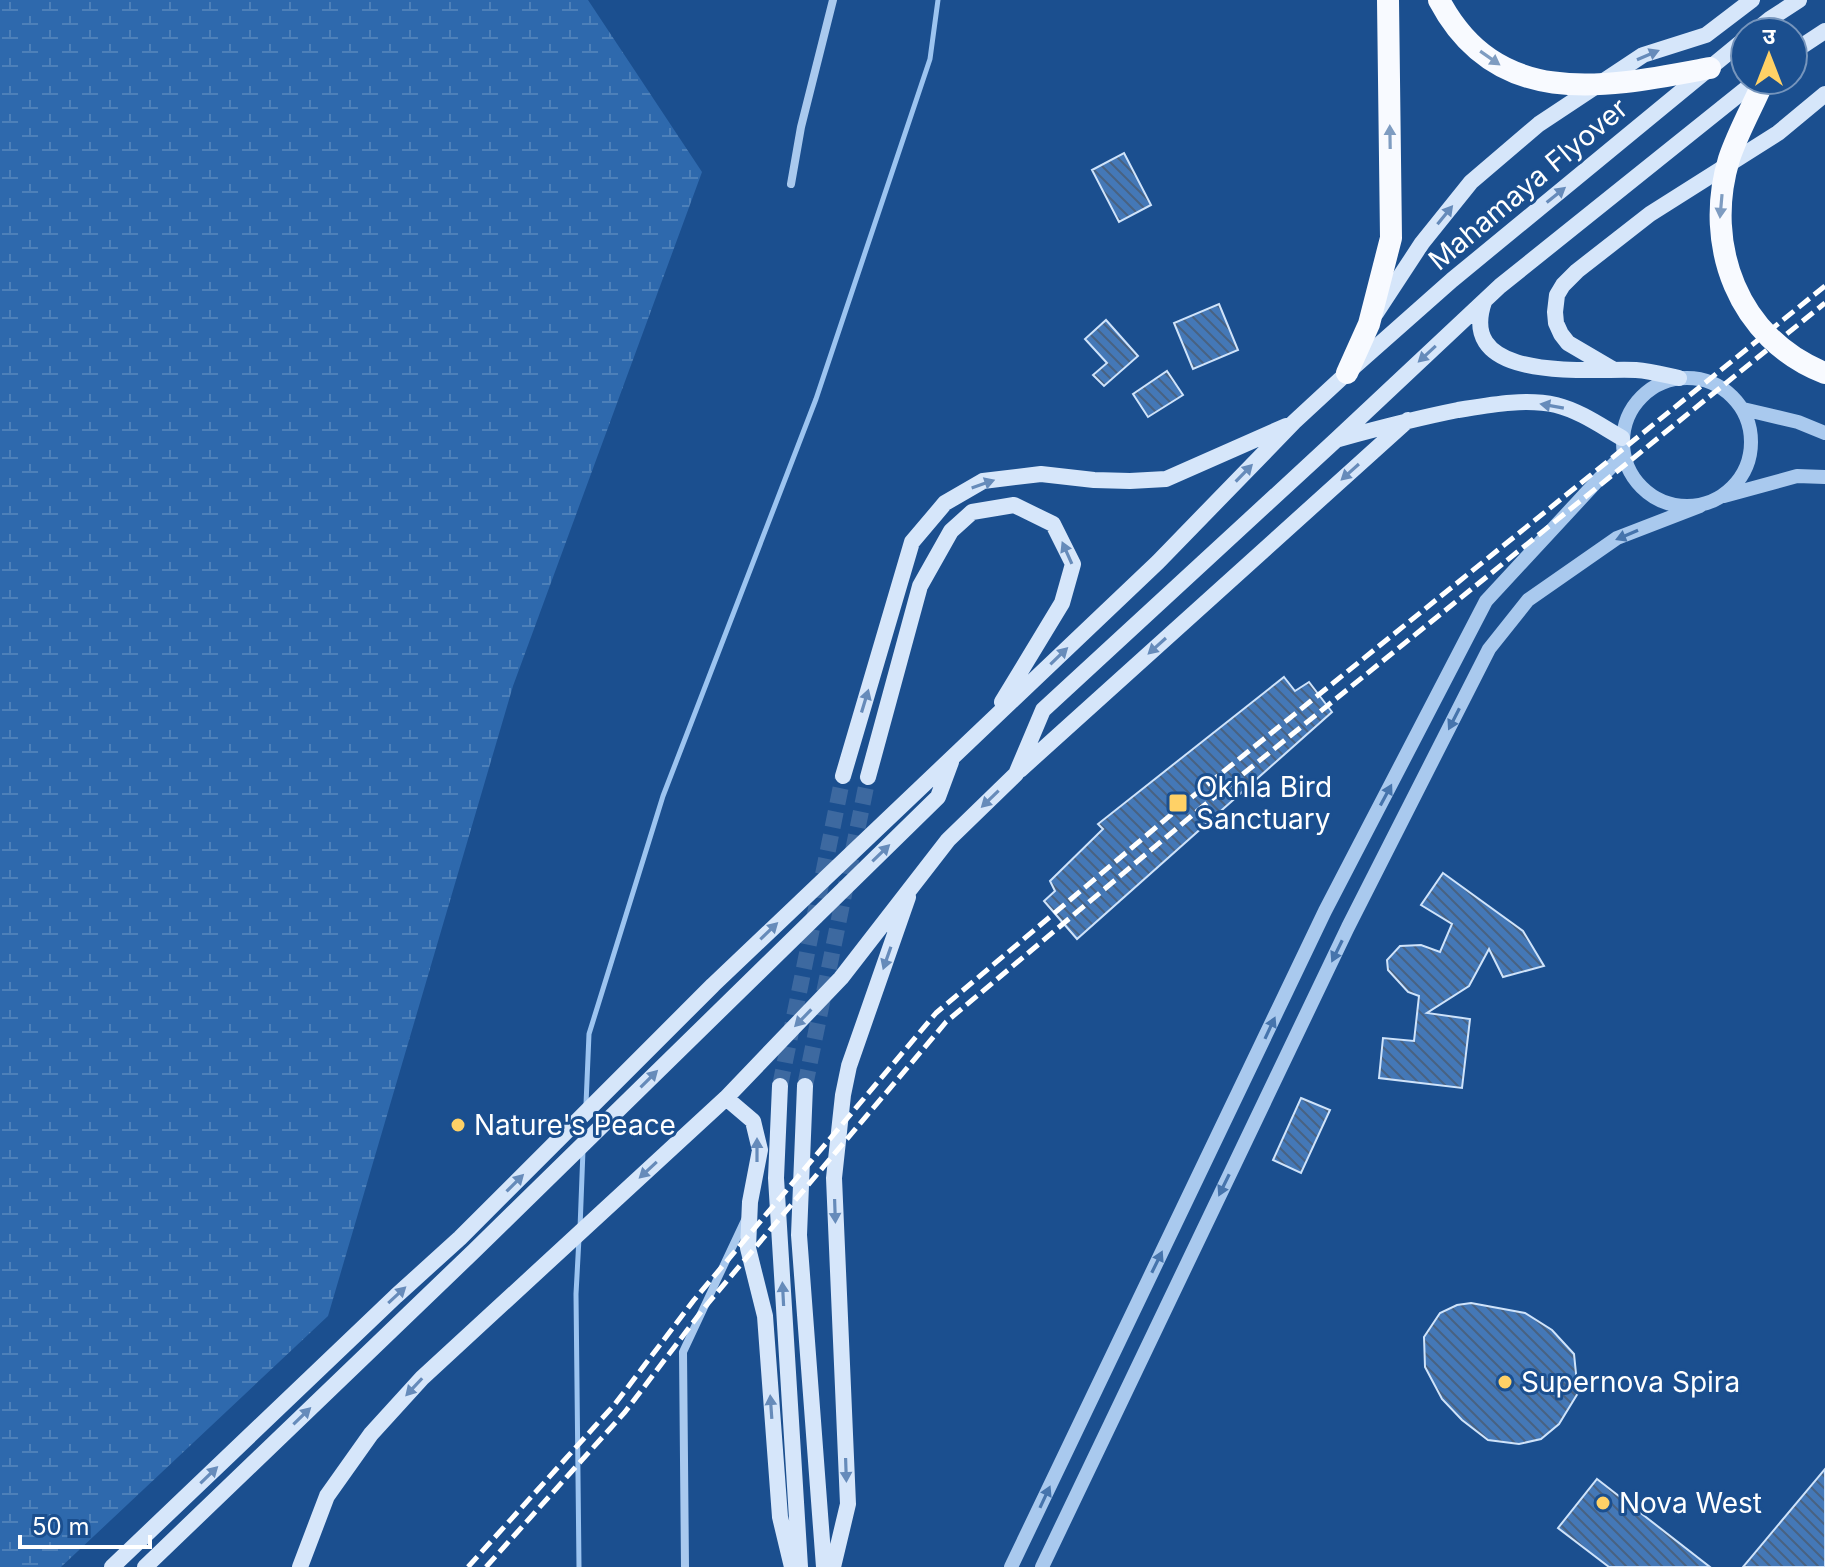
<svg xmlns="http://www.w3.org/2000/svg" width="1825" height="1567" font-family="Inter,'Noto Sans Devanagari',sans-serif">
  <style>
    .wetland { fill: url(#wetland-marsh) }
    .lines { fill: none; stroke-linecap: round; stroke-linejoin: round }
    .stream { stroke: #9cc4f0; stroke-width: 5 }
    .building { fill: url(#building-back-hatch); stroke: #cfe3fa; stroke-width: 2 }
    .secondary-tunnel { stroke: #3d69a0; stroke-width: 16; stroke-dasharray: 16 8; stroke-linecap: butt }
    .minor { stroke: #a9c9ee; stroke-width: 8 }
    .tertiary { stroke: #a9c9ee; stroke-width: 14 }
    .secondary { stroke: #d6e6fa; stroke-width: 16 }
    .trunk { stroke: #f8faff; stroke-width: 22 }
    .rail { stroke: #fff; stroke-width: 5; stroke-dasharray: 14 6; stroke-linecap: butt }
    .trunk-bridge { stroke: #f8faff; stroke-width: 22 }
    .oneway { fill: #668bba }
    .oneway2 { fill: #7e9cc1 }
    .oneway3 { fill: #4674ac }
    .poi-dot { fill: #ffd166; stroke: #1b4f8f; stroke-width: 3 }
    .labels { text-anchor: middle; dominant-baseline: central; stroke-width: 6; stroke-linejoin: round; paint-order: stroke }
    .street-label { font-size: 28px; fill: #fff; stroke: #1b4f8f }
    .poi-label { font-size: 28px; fill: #fff; stroke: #1b4f8f; text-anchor: start }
  </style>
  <defs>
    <pattern id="wetland-marsh" width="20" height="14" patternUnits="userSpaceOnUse" patternTransform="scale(2)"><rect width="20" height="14" fill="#2e69ad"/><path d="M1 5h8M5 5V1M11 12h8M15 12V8" fill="none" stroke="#4d80b9"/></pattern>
    <pattern id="building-back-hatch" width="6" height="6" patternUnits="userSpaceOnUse" patternTransform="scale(2)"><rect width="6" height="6" fill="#4478b7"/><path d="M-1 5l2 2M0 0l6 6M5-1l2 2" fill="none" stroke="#486282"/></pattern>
  </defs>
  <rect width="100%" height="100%" fill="#1b4f8f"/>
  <path class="wetland" d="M0,0H588L702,172L513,686L328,1316L61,1567H0Z"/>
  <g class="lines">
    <path class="stream" d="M586,1104L589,1034L663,796L816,399L930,59L938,0
      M580,1228L583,1150
      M579,1567L576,1294L579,1238"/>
  </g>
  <path class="building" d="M1124,153L1151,205L1119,222L1092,170Z
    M1219,304L1238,350L1193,369L1174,323Z
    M1106,320L1138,356L1104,386L1093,375L1107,363L1085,339Z
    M1167,371L1183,395L1148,417L1133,394Z
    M1284,677L1295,691L1309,682L1332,712L1077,939L1044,901L1055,891L1050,881L1103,829L1098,824Z
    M1443,873L1523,931L1544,966L1503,977L1489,949L1469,986L1427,1013L1470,1019L1462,1088L1379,1078L1383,1038L1414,1041L1419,996L1408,992L1388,970L1387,960L1400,946L1421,945L1440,952L1452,924L1421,905Z
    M1301,1098L1330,1110L1301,1173L1273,1160Z
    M1471,1303L1525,1313L1552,1330L1574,1354L1578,1393L1559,1424L1541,1439L1519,1444L1488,1440L1462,1420L1442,1399L1425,1367L1424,1337L1440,1313L1457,1305Z
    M1825,1469V1567H1743Z
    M1597,1479L1710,1567H1609L1558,1528Z"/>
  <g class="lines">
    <path class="secondary-tunnel" d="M780,1086L843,776
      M805,1086L868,777"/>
    <path class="minor" d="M791,184L801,127L833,0
      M685,1567L683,1352L746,1218"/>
    <path class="tertiary" d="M1623 442a64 64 0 1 1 128 0a64 64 0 1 1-128 0Z
      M1743,409L1798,422L1825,433
      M1724,496L1797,476L1825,477
      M1011,1567L1325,911L1486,601L1599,479L1623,455
      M1042,1567L1348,927L1489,649L1528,600L1617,538L1700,506"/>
    <path class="secondary" d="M1754,32L1770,19L1799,0
      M1793,52L1825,31
      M1484,302C1456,384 1590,368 1636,370C1651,371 1665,375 1679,378
      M1376,313L1422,243L1471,182L1539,124L1643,55L1706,35L1752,0
      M1614,370L1568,343L1561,334L1556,323L1555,312L1557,295L1563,285L1577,271L1650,214L1778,133L1825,94
      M1339,439C1379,428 1418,418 1458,410C1489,405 1525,398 1556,405C1580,411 1601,426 1622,438
      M1020,770L1408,420
      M843,776L912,542L945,503L983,481L1041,474L1094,480L1130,481L1166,479L1286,426
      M868,777L920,586L951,531L972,512L1014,505L1053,524L1073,564L1062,603L1002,702
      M780,1086L776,1178L800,1567
      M805,1086L799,1235L824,1567
      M726,1098L753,1121L760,1150L750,1202L748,1248L765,1316L780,1517L792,1567
      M112,1567L396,1296L460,1238L713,985L1158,562L1294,422L1347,373L1452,280L1745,39
      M145,1567L474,1251L938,797L951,762
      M300,1567L327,1496L371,1434L422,1378L726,1098L841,978L948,840L1016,774L1043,710L1337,439L1500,286L1757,80
      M833,1567L848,1504L834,1178L843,1095L849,1066L908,897"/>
    <path class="trunk" d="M1347,373L1369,324L1391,238L1388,0"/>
    <path class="rail" d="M468,1567L615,1404L694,1300L936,1013L1192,797L1825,286
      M486,1567L625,1412L704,1308L946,1022L1201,808L1825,303"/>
    <path class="trunk-bridge" d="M1439,0C1498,112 1608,87 1710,68
      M1764,80C1753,106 1738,132 1729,159C1703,245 1738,339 1825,373"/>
  </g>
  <defs><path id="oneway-solid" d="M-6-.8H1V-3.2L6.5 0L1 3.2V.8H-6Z" transform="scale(2)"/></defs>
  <g class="oneway">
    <use href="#oneway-solid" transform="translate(1648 55) rotate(-23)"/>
    <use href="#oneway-solid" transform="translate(1556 195) rotate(-39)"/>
    <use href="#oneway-solid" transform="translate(1445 215) rotate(-51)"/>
    <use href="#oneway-solid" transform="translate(1427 354) rotate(137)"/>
    <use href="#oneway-solid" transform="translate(1552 406) rotate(-170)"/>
    <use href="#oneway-solid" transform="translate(1350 472) rotate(138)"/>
    <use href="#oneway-solid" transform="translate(1244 473) rotate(-46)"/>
    <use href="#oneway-solid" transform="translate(983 484) rotate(-19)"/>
    <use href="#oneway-solid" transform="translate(1067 553) rotate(-114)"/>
    <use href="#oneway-solid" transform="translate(1157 646) rotate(138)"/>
    <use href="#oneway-solid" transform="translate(1059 656) rotate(-44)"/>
    <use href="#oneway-solid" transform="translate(865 701) rotate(-73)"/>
    <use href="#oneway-solid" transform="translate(990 799) rotate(136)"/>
    <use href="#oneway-solid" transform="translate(881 853) rotate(-44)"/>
    <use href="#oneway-solid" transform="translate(769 931) rotate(-44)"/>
    <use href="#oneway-solid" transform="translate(887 958) rotate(109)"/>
    <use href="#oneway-solid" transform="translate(803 1018) rotate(134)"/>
    <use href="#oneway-solid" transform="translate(649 1079) rotate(-45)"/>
    <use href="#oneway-solid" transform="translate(757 1150) rotate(-90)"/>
    <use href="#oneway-solid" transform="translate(648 1170) rotate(137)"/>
    <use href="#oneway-solid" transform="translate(515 1183) rotate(-45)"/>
    <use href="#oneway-solid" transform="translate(835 1211) rotate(88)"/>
    <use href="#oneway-solid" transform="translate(783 1294) rotate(-93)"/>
    <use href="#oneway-solid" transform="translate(397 1295) rotate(-43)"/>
    <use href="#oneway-solid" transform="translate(414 1387) rotate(133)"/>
    <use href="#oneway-solid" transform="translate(771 1407) rotate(-94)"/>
    <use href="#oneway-solid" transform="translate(302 1416) rotate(-44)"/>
    <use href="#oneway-solid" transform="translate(846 1470) rotate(88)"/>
    <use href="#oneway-solid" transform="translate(209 1475) rotate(-44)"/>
  </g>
  <g class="oneway2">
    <use href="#oneway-solid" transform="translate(1490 58) rotate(35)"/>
    <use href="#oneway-solid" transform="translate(1390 137) rotate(-91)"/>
    <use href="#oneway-solid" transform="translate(1721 206) rotate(95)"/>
  </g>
  <g class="oneway3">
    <use href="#oneway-solid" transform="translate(1627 535) rotate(157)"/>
    <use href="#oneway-solid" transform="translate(1454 719) rotate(117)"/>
    <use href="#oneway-solid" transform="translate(1386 795) rotate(-62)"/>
    <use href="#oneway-solid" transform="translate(1337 951) rotate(116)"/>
    <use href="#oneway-solid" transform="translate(1270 1028) rotate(-65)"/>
    <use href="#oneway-solid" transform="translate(1224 1185) rotate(116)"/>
    <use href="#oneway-solid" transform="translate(1157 1262) rotate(-64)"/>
    <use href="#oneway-solid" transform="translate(1045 1497) rotate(-65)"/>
  </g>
  <g class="poi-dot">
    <rect x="1168" y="793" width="20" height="20" rx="4"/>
    <circle cx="458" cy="1125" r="8"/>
    <circle cx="1505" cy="1382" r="8"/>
    <circle cx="1603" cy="1503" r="8"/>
  </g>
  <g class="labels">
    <g class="street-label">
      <text transform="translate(1528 184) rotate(-40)">Mahamaya Flyover</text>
    </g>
    <g class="poi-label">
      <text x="1196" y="787">Okhla Bird<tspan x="1196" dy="32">Sanctuary</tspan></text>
      <text x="474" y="1125">Nature's Peace</text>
      <text x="1521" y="1382">Supernova Spira</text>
      <text x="1619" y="1503">Nova West</text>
    </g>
  </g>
  <g transform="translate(1769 56)"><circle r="38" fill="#1b4f8f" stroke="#7695bc" stroke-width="2"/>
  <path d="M0-6L14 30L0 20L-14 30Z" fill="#ffd166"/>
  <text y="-12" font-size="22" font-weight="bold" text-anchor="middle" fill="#ffffff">उ</text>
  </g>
  <path d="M20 1535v12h130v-12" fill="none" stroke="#ffffff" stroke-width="4"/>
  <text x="32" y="1535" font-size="24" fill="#ffffff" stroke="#1b4f8f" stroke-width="6" paint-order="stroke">50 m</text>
</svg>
